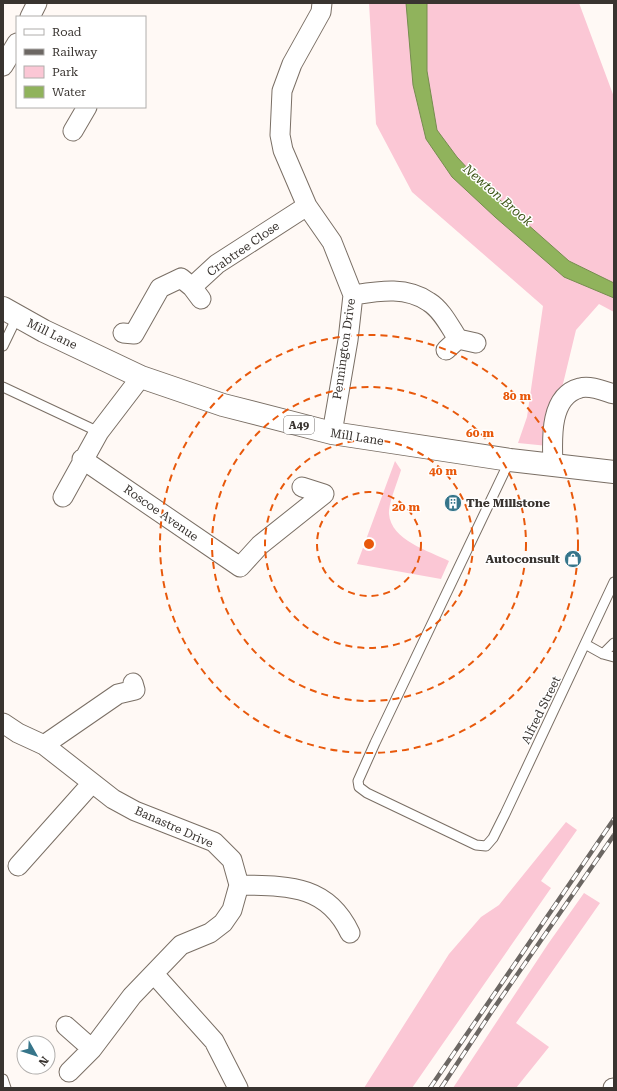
<svg xmlns="http://www.w3.org/2000/svg" width="617" height="1091" font-family="'Roboto Serif',serif">
  <style>
    .green { fill: #fbc7d5 }
    .water { fill: #90b35c; stroke: #768d4f }
    .lines { fill: none; stroke-linecap: round; stroke-linejoin: round }
    .lane-casing { stroke: #7a6f65; stroke-width: 11 }
    .street-casing { stroke: #7a6f65; stroke-width: 21 }
    .primary-casing { stroke: #7a6f65; stroke-width: 24 }
    .lane { stroke: #fff; stroke-width: 9 }
    .street { stroke: #fff; stroke-width: 19 }
    .primary { stroke: #fff; stroke-width: 22 }
    .rail-casing { stroke: #6c6763; stroke-width: 4.5 }
    .rail { stroke: #fff; stroke-width: 3; stroke-dasharray: 9; stroke-linecap: butt }
    .ring { fill: none; stroke: #e8590c; stroke-width: 2; stroke-dasharray: 7 5 }
    .labels { text-anchor: middle; dominant-baseline: central; stroke-width: 3; stroke-linejoin: round; paint-order: stroke }
    .shield { fill: #fff; stroke: #74716e; stroke-width: 1 }
    .shield-label { font-size: 11px; font-weight: bold; fill: #393430 }
    .street-label { font-size: 12px; fill: #393430; stroke: #fff }
    .poi-label { font-size: 12px; font-weight: bold; fill: #393430; stroke: #fff; text-anchor: start }
    .water-label { font-size: 13px; font-style: italic; fill: #42591c; stroke: #fff }
    .centre { fill: #e8590c; stroke: #fff; stroke-width: 2 }
    .ring-label { font-size: 12px; text-anchor: middle; font-weight: bold; fill: #e8590c; stroke: #fff; stroke-width: 3; stroke-linejoin: round; paint-order: stroke }
  </style>
  <rect width="100%" height="100%" fill="#fff9f5"/>
  <path class="green" d="M369,3H579L614,97V312L599,304L576,330L548,446L518,443L527,417L543,306L412,192L376,124Z
    M395,461L401,470C398,481 388,504 389,514C391,540 429,551 449,561L441,579L357,564Z
    M566,822L577,830L541,881L551,888L412,1088H364L449,954L481,917L499,905Z
    M584,893L600,903L516,1023L549,1047L516,1088H453L548,944Z"/>
  <path class="water" d="M406,3H427V71L437,130L457,157L483,185L569,261L614,283V298L564,277L495,217L452,177L426,139L413,85Z"/>
  <g class="lines">
    <defs>
      <path id="lane" d="M3,346L17,317
        M3,387L99,432
        M510,460L375,743L358,781L359,787L367,793L476,845L486,846L493,838L505,814L614,582
        M585,644L603,654L614,657
        M603,654L614,643
        M3,1079L6,1088"/>
      <path id="street" d="M322,3L321,12L292,64L282,91L280,135L283,150L307,206L332,242L353,295L348,340L332,433
        M30,17L37,3
        M3,66L17,43
        M73,131L87,107
        M353,295C379,291 406,286 429,302C442,310 450,327 458,339L476,343
        M201,299L192,287L217,264L307,206
        M123,333L134,334L160,288L181,278L192,287
        M446,350L458,339
        M82,459L240,567L260,545L324,494L302,487
        M553,465C552,440 549,396 580,388C590,385 604,391 614,394
        M63,497L99,432L141,377
        M3,723L18,733L44,745L113,799L135,811L214,842L232,860L239,885L232,910L223,923L210,933L181,945L132,996L92,1049
        M44,745L118,694L135,690L133,683
        M18,866L92,783
        M239,885C287,886 327,884 350,933
        M154,974L214,1041L238,1088
        M66,1026L92,1049L69,1072
        M613,1088H614"/>
      <path id="primary" d="M3,308L44,331L141,377L223,405L332,433L510,460L614,472"/>
    </defs>
    <use href="#lane" class="lane-casing"/>
    <use href="#street" class="street-casing"/>
    <use href="#primary" class="primary-casing"/>
    <use href="#lane" class="lane"/>
    <use href="#street" class="street"/>
    <use href="#primary" class="primary"/>
    <defs>
      <path id="rail" d="M430,1088L614,819
        M441,1088L492,1011L614,835"/>
    </defs>
    <use href="#rail" class="rail-casing"/>
    <use href="#rail" class="rail"/>
  </g>
  <g class="ring">
    <circle cx="369" cy="544" r="52"/>
    <circle cx="369" cy="544" r="104"/>
    <circle cx="369" cy="544" r="157"/>
    <circle cx="369" cy="544" r="209"/>
  </g>
  <defs>
    <symbol id="building-disc" viewBox="-11 -11 22 22"><circle r="9.5" fill="#36758a" stroke="#fff"/><path d="M-4-6H4V6H1V3H-1V6H-4ZM-2.5-4.3h1.7v1.8h-1.7ZM.8-4.3h1.7v1.8H.8ZM-2.5-1h1.7V.8h-1.7ZM.8-1h1.7V.8H.8Z" fill="#fff"/></symbol>
    <symbol id="shop-disc" viewBox="-11 -11 22 22"><circle r="9.5" fill="#36758a" stroke="#fff"/><path d="M-5-2.5h2.3a2.7 3.5 0 0 1 5.4 0H5L5.5 6h-11ZM-1.5-2.5h3a1.5 2.3 0 0 0-3 0Z" fill="#fff"/></symbol>
  </defs>
  <g fill-rule="evenodd">
    <use href="#building-disc" x="443" y="493" width="20" height="20"/>
    <use href="#shop-disc" x="563" y="549" width="20" height="20"/>
  </g>
  <g class="labels">
    <rect class="shield" x="284" y="416" width="30" height="18" rx="3"/>
    <g class="shield-label">
      <text x="299" y="425">A49</text>
    </g>
    <g class="street-label">
      <text transform="translate(243 249) rotate(-35)">Crabtree Close</text>
      <text transform="translate(52 334) rotate(26)">Mill Lane</text>
      <text transform="translate(344 349) rotate(-82)">Pennington Drive</text>
      <text transform="translate(357 437) rotate(9)">Mill Lane</text>
      <text transform="translate(161 513) rotate(35)">Roscoe Avenue</text>
      <text transform="translate(541 710) rotate(-64)">Alfred Street</text>
      <text transform="translate(174 827) rotate(24)">Banastre Drive</text>
    </g>
    <g class="poi-label">
      <text x="466" y="503">The Millstone</text>
      <text x="560" y="559" text-anchor="end">Autoconsult</text>
    </g>
    <g class="water-label">
      <text transform="translate(498 195) rotate(41)">Newton Brook</text>
    </g>
  </g>
  <circle cx="369" cy="544" r="6" class="centre"/>
  <g class="ring-label">
    <text x="517" y="400">80 m</text>
    <text x="480" y="437">60 m</text>
    <text x="443" y="475">40 m</text>
    <text x="406" y="511">20 m</text>
  </g>
  <rect width="617" height="1091" fill="none" stroke="#393430" stroke-width="8"/>
  <rect x="16" y="16" width="130" height="92" fill="#ffffff" stroke="#b0aeac"/>
  <rect x="24" y="29" width="20" height="6" fill="#ffffff" stroke="#b0aeac"/>
  <text x="52" y="36" font-size="12" fill="#393430">Road</text>
  <rect x="24" y="49" width="20" height="6" fill="#6c6763" stroke="#b0aeac"/>
  <text x="52" y="56" font-size="12" fill="#393430">Railway</text>
  <rect x="24" y="66" width="20" height="12" fill="#fbc7d5" stroke="#b0aeac"/>
  <text x="52" y="76" font-size="12" fill="#393430">Park</text>
  <rect x="24" y="86" width="20" height="12" fill="#90b35c" stroke="#b0aeac"/>
  <text x="52" y="96" font-size="12" fill="#393430">Water</text>
  <g transform="translate(36 1055) rotate(129)"><circle r="19" fill="#ffffff" stroke="#b0aeac"/>
  <path d="M0-3L7 15L0 10L-7 15Z" fill="#36758a"/>
  <text y="-6" font-size="11" font-weight="bold" text-anchor="middle" fill="#393430">N</text>
  </g>
</svg>
